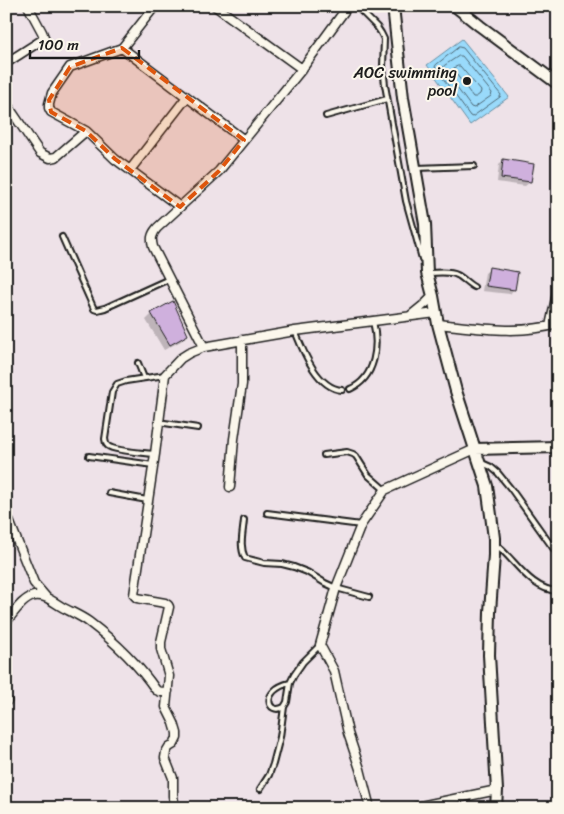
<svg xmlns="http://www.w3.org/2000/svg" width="564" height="814" font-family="Sriracha,sans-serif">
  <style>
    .water { fill: #99dafb; stroke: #678ea2 }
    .shadow { fill: #0003 }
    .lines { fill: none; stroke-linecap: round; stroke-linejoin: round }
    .shore { stroke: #4e6875; stroke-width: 1 }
    .building { fill: #cfb0dd; stroke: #1c1c1c }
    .lane-casing { stroke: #1c1c1c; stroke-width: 8 }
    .street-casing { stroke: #1c1c1c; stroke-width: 11 }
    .secondary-casing { stroke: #1c1c1c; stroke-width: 14 }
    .lane { stroke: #fbf7ec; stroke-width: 4 }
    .street { stroke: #fbf7ec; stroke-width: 8 }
    .secondary { stroke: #fbf7ec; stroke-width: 10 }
    .marked { fill: #de560d; fill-opacity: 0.2; stroke: #de560d; stroke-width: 4; stroke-dasharray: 10 6; stroke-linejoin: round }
    .poi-dot { fill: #1c1c1c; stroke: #fbf7ec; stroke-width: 2 }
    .labels { text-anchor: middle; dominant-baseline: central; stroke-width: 4; stroke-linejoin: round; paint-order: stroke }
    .poi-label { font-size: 16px; fill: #1c1c1c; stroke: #fbf7ec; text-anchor: end }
  </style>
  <rect width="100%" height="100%" fill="#eee2e8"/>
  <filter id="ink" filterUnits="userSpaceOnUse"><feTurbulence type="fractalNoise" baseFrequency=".02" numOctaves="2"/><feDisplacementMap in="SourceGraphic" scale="10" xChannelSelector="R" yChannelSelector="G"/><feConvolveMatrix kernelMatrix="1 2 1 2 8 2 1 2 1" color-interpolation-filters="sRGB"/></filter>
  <g filter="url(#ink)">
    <path class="water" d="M462,39L509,97L470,125L427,65Z"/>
    <path class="shadow" d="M504,160L530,182L525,186L497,182L499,165Z
      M490,269L514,289L510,294L482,291L485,273Z
      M152,314L187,334L181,341L164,350L146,320Z"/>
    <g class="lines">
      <path class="shore" d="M459,47L463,48L501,95L500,97L472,117L470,116L435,67L436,65Z
        M459,56H462L492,93L491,96L474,108L471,107L443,69L444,66Z
        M458,66H460L481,91L480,94L476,97H473L454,71V68Z"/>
    </g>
    <path class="building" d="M503,159L534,164L531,182L501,178Z
      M489,267L518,272L515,290L486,286Z
      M173,301L188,335L170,345L151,313Z"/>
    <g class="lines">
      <defs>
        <path id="lane" d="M356,6L377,27L381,33L384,39L383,67L385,85L406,201L422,259
          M326,116L387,99
          M416,168L474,166
          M62,237L94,309L97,310L105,308L169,279
          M429,273C437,273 450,271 457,275C462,277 468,284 474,287
          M295,331C303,351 317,388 342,390
          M138,363L144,378
          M350,389C376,378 379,345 373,321
          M158,422L198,428
          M155,454C146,453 114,451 108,446C105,444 106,442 105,439L112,392L117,384L126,381L165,375
          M324,455L347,452L353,454L356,456L368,475L385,490
          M89,456L153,465
          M482,463L491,467L498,473L511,489L558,555
          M109,493L147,500
          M267,513L298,517L361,525
          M244,520C243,533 239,546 245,558L264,563L282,564L294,567L307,572L325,583L336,588L369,597
          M495,544C515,559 530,590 558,591
          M284,707C267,716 260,690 290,683
          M260,789L269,775L273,764L280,737L284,707L287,702L290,683L294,675L303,662L320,645"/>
        <path id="street" d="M215,6L302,69
          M348,6L302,69L219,171L157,228C151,235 151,239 153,247L204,347L295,331L436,313
          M122,48L155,6
          M6,63L42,40L44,37L42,32L28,6
          M6,103L40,153L50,158L56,157L86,131
          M130,170L187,97
          M6,184L7,183
          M180,207L115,159L86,131L51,112L49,108V104L52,93L70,67L122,48L244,140
          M410,316L426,303L433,296
          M438,324C478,328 519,335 558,324
          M550,326L558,289
          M230,487L234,439L242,384V340
          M6,513L34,583L46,597
          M6,622C14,613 22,599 34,596C45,594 53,602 62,607C71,612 81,616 89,622C114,641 138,664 156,690L161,692L168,691
          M6,701H7
          M175,808L173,796V778L165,758L166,752L169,747L174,744L177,738V733L174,723L166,707L169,676L161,649V642L169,607L168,605L165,603L137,598L134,595L155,454L165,375L181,358L189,353L204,347
          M370,808L360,769L348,733L334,671L320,645L336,588L361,525L385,490L475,449
          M411,808L497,790"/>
        <path id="secondary" d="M393,6L403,98L425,224L427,273L433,296L438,324L456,391L487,486L491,515L494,538V555L490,612L489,655L497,790L496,808
          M455,6L480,26L558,84
          M475,449L558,447"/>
      </defs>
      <use href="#lane" class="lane-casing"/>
      <use href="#street" class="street-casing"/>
      <use href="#secondary" class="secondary-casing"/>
      <use href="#lane" class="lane"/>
      <use href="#street" class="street"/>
      <use href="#secondary" class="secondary"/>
    </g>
  </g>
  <path class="marked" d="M122,48L244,140L219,171L180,207L115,159L86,131L51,112L49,100L70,67Z"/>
  <circle class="poi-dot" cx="467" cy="81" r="5"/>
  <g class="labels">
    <g class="poi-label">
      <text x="457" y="72">AOC swimming<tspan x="457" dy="18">pool</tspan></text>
    </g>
  </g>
  <rect width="564" height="814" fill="none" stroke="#fbf7ec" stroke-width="25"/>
  <rect x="12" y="12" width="539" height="789" fill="none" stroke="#1c1c1c" stroke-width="2" filter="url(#ink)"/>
  <path d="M30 50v8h109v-8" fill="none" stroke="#1c1c1c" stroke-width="2.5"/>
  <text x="38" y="50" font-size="15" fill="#1c1c1c" stroke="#fbf7ec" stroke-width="4" paint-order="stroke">100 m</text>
</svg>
